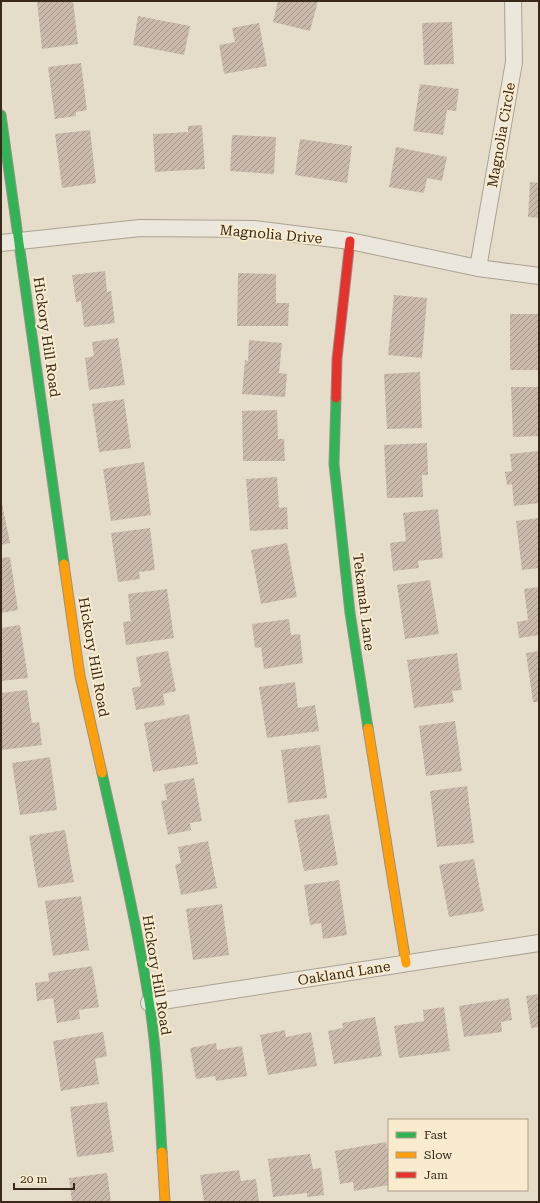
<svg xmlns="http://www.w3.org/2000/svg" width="540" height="1203" font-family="'Roboto Serif',serif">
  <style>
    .building { fill: url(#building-hatch) }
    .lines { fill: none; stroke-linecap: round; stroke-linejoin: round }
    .street-casing { stroke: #aaa193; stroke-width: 18 }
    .fast-casing { stroke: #999184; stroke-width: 11 }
    .slow-casing { stroke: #999184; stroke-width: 11 }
    .jam-casing { stroke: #999184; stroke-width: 11 }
    .street { stroke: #ece7dc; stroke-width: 16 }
    .fast { stroke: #30b455; stroke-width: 9 }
    .slow { stroke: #ff9f0a; stroke-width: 9 }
    .jam { stroke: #e5322d; stroke-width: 9 }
    .labels { text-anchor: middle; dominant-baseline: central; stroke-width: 4; stroke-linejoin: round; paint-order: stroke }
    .street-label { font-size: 14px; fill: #39291b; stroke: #f8ebce }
  </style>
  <defs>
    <pattern id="building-hatch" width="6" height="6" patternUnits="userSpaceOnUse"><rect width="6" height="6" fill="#c9baab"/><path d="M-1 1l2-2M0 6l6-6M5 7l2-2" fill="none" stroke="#a4978a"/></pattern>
  </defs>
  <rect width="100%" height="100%" fill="#e5ddca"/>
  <path class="building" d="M37,1H73L78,44L42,49Z
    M278,1H318L310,31L273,22Z
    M138,16L190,26L184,55L133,45Z
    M452,22L454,64L424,65L422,23Z
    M259,23L267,66L224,74L219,45L235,42L232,28Z
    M81,63L87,110L76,112V116L55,119L48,67Z
    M420,84L459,89L456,111L447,110L443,135L413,131Z
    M202,125L205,169L155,172L153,134L188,132V126Z
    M90,130L96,183L62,188L55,134Z
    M232,135L276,137L274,174L230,171Z
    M300,139L352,146L347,183L295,175Z
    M396,147L447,157L442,181L427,178L424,193L389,187Z
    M530,182L539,183V218L528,217Z
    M105,271L107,292L111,291L115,323L84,327L81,301L76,302L72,275Z
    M238,273L276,274V303H289L288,326H237Z
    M394,295L427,298L422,358L388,355Z
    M510,314H539V370H510Z
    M118,338L125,385L89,390L85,358L94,356L92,342Z
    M249,340L282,343L279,373L287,374L285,397L242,394L245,360L248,361Z
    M420,372L422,428L387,429L384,374Z
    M511,387H539V436L513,437Z
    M124,399L131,448L99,452L92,404Z
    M277,410L278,439H284L285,461H243L242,411Z
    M427,443L428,475H422L423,497L387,498L384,445Z
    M539,451V503L514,506L512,484L507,485L505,472L512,471L510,454Z
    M144,462L151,515L111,521L103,469Z
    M277,477L279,508L287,507L288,529L250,531L246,479Z
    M1,499L10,543L1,545Z
    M438,509L443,558L418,561L419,568L393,571L390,543L406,541L403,513Z
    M539,518V568L522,570L516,521Z
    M150,528L155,570L139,572L140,579L118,582L111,533Z
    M287,543L297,597L261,604L251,550Z
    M10,557L18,610L1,613V558Z
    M430,580L439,634L405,639L397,585Z
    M539,587V635L519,638L517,622L528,620L524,589Z
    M167,589L174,638L126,645L123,622L131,621L128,594Z
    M289,619L291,635L300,634L303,663L264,669L261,647L255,648L252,624Z
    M20,625L28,678L1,681V628Z
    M168,651L176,691L163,694L165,705L136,710L132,688L141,686L136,657Z
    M539,651V702H533L526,653Z
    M457,653L462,690L452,691L454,702L414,708L407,660Z
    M295,682L298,708L315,705L319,731L267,738L259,687Z
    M27,690L32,723L39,722L42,745L2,750L1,693Z
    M189,714L198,764L153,772L144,723Z
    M455,721L462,771L426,776L419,726Z
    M320,745L327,798L288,803L281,750Z
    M50,757L57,810L20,815L12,763Z
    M194,778L202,821L190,823L191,830L168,835L161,801L167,800L164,784Z
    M467,786L474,843L437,847L430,791Z
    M329,814L338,865L304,871L294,820Z
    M65,830L74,882L38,888L29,836Z
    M208,841L217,888L181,895L175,865L181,863L178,847Z
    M474,859L484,911L449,917L439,865Z
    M339,880L347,935L323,939L321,923L310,925L304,885Z
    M81,896L89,950L53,956L45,901Z
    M222,904L229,955L193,960L186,909Z
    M92,966L99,1007L79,1010L80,1019L57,1023L53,998L37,1001L35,983L49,981L48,973Z
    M539,994V1027L531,1028L526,996Z
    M509,998L512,1020L501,1022L502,1032L464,1037L459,1006Z
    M444,1007L450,1051L399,1058L394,1026L424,1021L423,1010Z
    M375,1017L382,1056L334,1064L328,1031L343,1028L342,1023Z
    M285,1030L286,1037L311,1032L317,1066L268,1075L260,1035Z
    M103,1032L107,1056L95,1059L99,1084L61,1091L53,1041Z
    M216,1043L217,1050L242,1046L247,1076L216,1081L215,1076L196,1079L190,1048Z
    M107,1102L114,1152L77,1157L70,1107Z
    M386,1142L389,1159V1185L354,1191L353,1182L340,1184L335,1151Z
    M310,1154L313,1169L321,1168L324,1195L307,1197V1193L273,1197L268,1159Z
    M239,1170L241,1181L256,1179L259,1202H204L200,1175Z
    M107,1173L111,1202H72L69,1178Z"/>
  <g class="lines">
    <defs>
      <path id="street" d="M1,243L140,228L254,229L350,241L478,268L539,276
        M478,268L514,62L513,1
        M149,1003L539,943"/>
      <path id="fast" d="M1,115L64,564
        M336,398L334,464L350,613L368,728
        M102,773C119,849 137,925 149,1001C157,1051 159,1102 162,1152"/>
      <path id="slow" d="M64,564L80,676L102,773
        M368,728L406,963
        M162,1152L165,1202"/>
      <path id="jam" d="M336,398L337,359L350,241"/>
    </defs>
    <use href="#street" class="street-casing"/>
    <use href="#fast" class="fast-casing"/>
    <use href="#slow" class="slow-casing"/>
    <use href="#jam" class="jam-casing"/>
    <use href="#street" class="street"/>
    <use href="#fast" class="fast"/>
    <use href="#slow" class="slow"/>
    <use href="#jam" class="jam"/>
  </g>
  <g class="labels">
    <g class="street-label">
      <text transform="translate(501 135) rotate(-80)">Magnolia Circle</text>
      <text transform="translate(271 234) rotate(5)">Magnolia Drive</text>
      <text transform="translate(47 337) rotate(82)">Hickory Hill Road</text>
      <text transform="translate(364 602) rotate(83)">Tekamah Lane</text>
      <text transform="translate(94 657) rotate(80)">Hickory Hill Road</text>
      <text transform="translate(344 973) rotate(-9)">Oakland Lane</text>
      <text transform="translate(157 975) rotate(81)">Hickory Hill Road</text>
    </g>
  </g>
  <rect width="540" height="1203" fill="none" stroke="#39291b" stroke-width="4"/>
  <rect x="388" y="1119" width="140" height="72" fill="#f8ebce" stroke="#ac9d86"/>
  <rect x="396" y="1132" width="20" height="6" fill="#30b455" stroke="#ac9d86"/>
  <text x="424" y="1139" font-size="12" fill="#39291b">Fast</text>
  <rect x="396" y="1152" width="20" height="6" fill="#ff9f0a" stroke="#ac9d86"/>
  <text x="424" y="1159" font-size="12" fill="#39291b">Slow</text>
  <rect x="396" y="1172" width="20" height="6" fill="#e5322d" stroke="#ac9d86"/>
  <text x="424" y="1179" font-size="12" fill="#39291b">Jam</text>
  <path d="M14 1183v6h60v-6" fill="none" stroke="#39291b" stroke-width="2"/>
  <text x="20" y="1183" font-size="12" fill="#39291b" stroke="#f8ebce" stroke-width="3" paint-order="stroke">20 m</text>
</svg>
